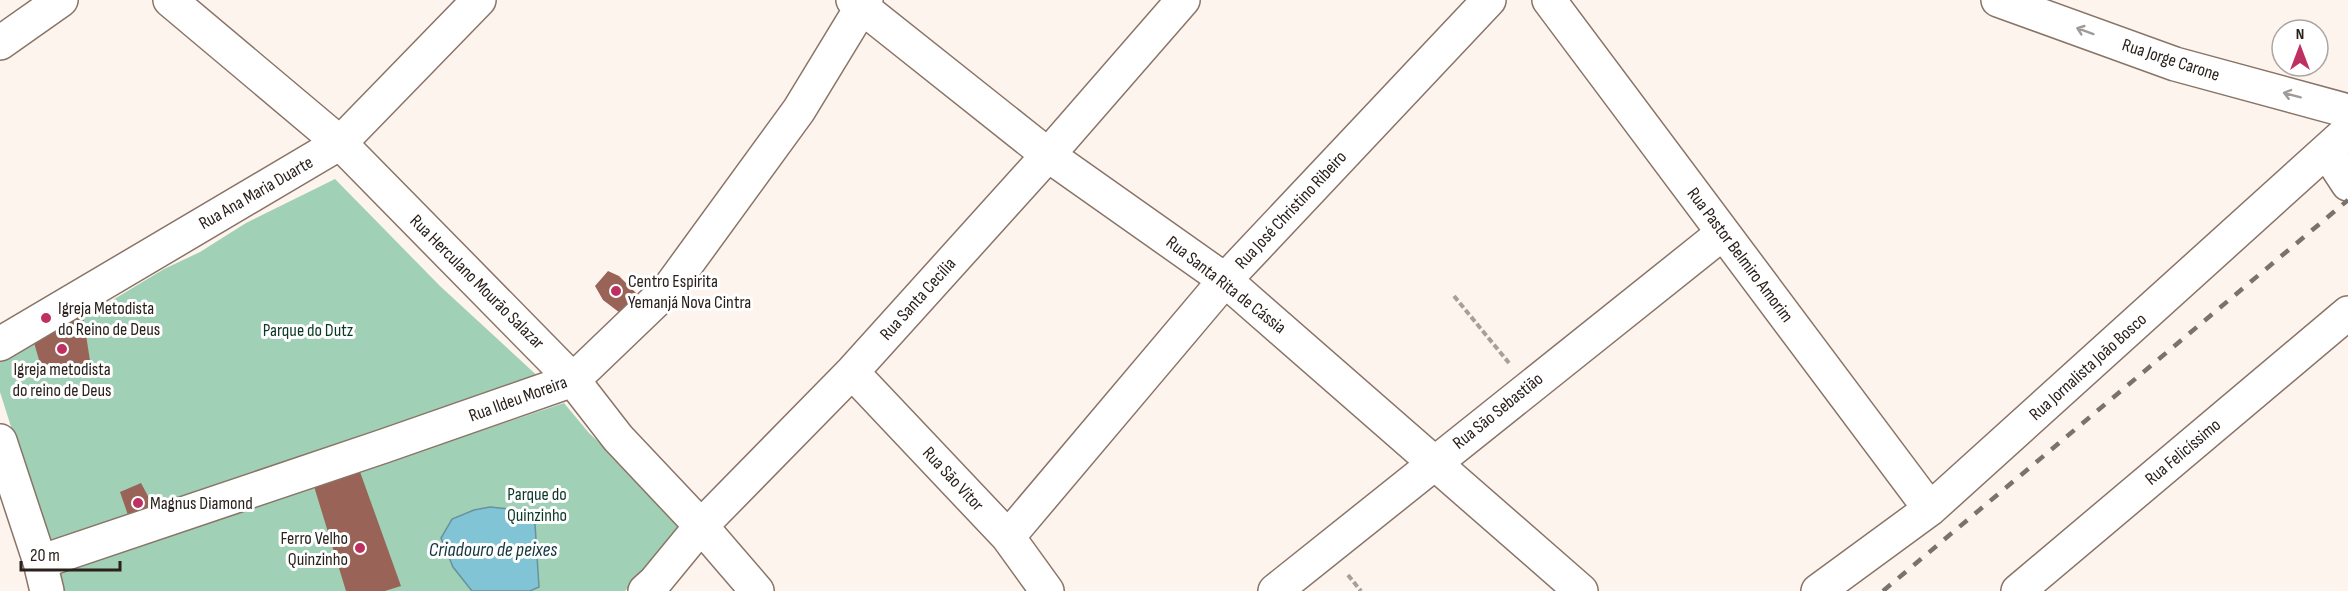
<svg xmlns="http://www.w3.org/2000/svg" width="2348" height="591" font-family="'Sofia Sans Condensed',sans-serif">
  <style>
    .green { fill: #a0d0b5 }
    .water { fill: #80c4d5; stroke: #66939e; stroke-width: 1.5 }
    .building { fill: #996457 }
    .lines { fill: none; stroke-linecap: round; stroke-linejoin: round }
    .minor-casing { stroke: #8a7467; stroke-width: 36 }
    .path { stroke: #a89f99; stroke-width: 4; stroke-dasharray: 6 3; stroke-linecap: butt }
    .minor { stroke: #fff; stroke-width: 33 }
    .rail { stroke: #7b726c; stroke-width: 4.5; stroke-dasharray: 10 10; stroke-linecap: butt }
    .oneway { stroke: #9f9b99 }
    .poi-dot { fill: #bd3061; stroke: #fff; stroke-width: 2 }
    .labels { text-anchor: middle; dominant-baseline: central; stroke-width: 6; stroke-linejoin: round; paint-order: stroke }
    .street-label { font-size: 18px; fill: #2a211c; stroke: #fff }
    .poi-label { font-size: 18px; fill: #2a211c; stroke: #fff; text-anchor: start }
    .park-label { font-size: 18px; fill: #0a3824; stroke: #fff }
    .water-label { font-size: 20px; font-style: italic; fill: #14353d; stroke: #fff }
  </style>
  <rect width="100%" height="100%" fill="#fef4ee"/>
  <path class="green" d="M335,179L440,286L543,381L49,547L0,392V360L101,307L164,269L200,252L246,223Z
    M564,403L589,433L689,526L625,591H58L51,568L301,491Z"/>
  <path class="water" d="M490,507L509,509L535,524L539,587L530,591H472L453,567L441,538L452,519L474,510Z"/>
  <path class="building" d="M608,271L619,276L639,296L624,316L603,300L595,286Z
    M81,303L91,367L43,374L31,332Z
    M359,469L401,586L385,591H346L313,483Z
    M141,483L157,513L128,515L120,492Z"/>
  <g class="lines">
    <defs>
      <path id="minor" d="M170,0L340,143L573,380L618,438L701,526L757,591
        M853,0L1048,155L1225,280L1581,591
        M1549,0L1930,509
        M1998,0L2175,64L2348,111
        M0,43L61,0
        M2327,152L2348,184
        M0,344L340,143L479,0
        M852,372L1008,537L1047,591
        M0,441L40,562L47,591
        M1008,537L1225,280L1489,0
        M40,562L384,446L573,380L670,287L799,110L866,0
        M645,591L655,582L701,526L852,372L1048,155L1183,0
        M1275,591L1723,233
        M1818,591L1930,509L2348,131
        M2018,591L2348,313"/>
    </defs>
    <use href="#minor" class="minor-casing"/>
    <path class="path" d="M1454,296L1509,363
      M1348,575L1361,591"/>
    <use href="#minor" class="minor"/>
    <path class="rail" d="M1883,591L2348,200"/>
  </g>
  <defs><path id="oneway-shaft" d="M-6 0H5M1.5-3L5.5 0L1.5 3" fill="none" stroke-width="1.6" stroke-linecap="round" stroke-linejoin="round" transform="scale(1.5)"/></defs>
  <g class="oneway">
    <use href="#oneway-shaft" transform="translate(2085 31) rotate(-160)"/>
    <use href="#oneway-shaft" transform="translate(2292 95) rotate(-165)"/>
  </g>
  <g class="poi-dot">
    <circle cx="616" cy="291" r="6"/>
    <circle cx="46" cy="318" r="6"/>
    <circle cx="62" cy="349" r="6"/>
    <circle cx="138" cy="503" r="6"/>
    <circle cx="360" cy="548" r="6"/>
  </g>
  <g class="labels">
    <g class="street-label">
      <text transform="translate(2171 60) rotate(18)">Rua Jorge Carone</text>
      <text transform="translate(256 193) rotate(-30)">Rua Ana Maria Duarte</text>
      <text transform="translate(1291 210) rotate(-47)">Rua José Christino Ribeiro</text>
      <text transform="translate(1740 255) rotate(53)">Rua Pastor Belmiro Amorim</text>
      <text transform="translate(477 282) rotate(45)">Rua Herculano Mourão Salazar</text>
      <text transform="translate(1226 285) rotate(38)">Rua Santa Rita de Cássia</text>
      <text transform="translate(918 299) rotate(-48)">Rua Santa Cecília</text>
      <text transform="translate(2088 367) rotate(-42)">Rua Jornalista João Bosco</text>
      <text transform="translate(518 399) rotate(-20)">Rua Ildeu Moreira</text>
      <text transform="translate(1498 411) rotate(-39)">Rua São Sebastião</text>
      <text transform="translate(2183 452) rotate(-40)">Rua Felicíssimo</text>
      <text transform="translate(953 479) rotate(47)">Rua São Vitor</text>
    </g>
    <g class="poi-label">
      <text x="628" y="281">Centro Espirita<tspan x="628" dy="21">Yemanjá Nova Cintra</tspan></text>
      <text x="58" y="308">Igreja Metodista<tspan x="58" dy="21">do Reino de Deus</tspan></text>
      <text x="62" y="369" text-anchor="middle">Igreja metodista<tspan x="62" dy="21">do reino de Deus</tspan></text>
      <text x="150" y="503">Magnus Diamond</text>
      <text x="348" y="538" text-anchor="end">Ferro Velho<tspan x="348" dy="21">Quinzinho</tspan></text>
    </g>
    <g class="park-label">
      <text x="308" y="330">Parque do Dutz</text>
      <text x="537" y="494">Parque do<tspan x="537" dy="21">Quinzinho</tspan></text>
    </g>
    <g class="water-label">
      <text x="493" y="550">Criadouro de peixes</text>
    </g>
  </g>
  <g transform="translate(2300 48)"><circle r="28" fill="#ffffff" stroke="#aaa6a4" stroke-width="1.5"/>
  <path d="M0-4.5L10 22L0 15L-10 22Z" fill="#bd3061"/>
  <text y="-9" font-size="16" font-weight="bold" text-anchor="middle" fill="#2a211c">N</text>
  </g>
  <path d="M21 561v9h99v-9" fill="none" stroke="#2a211c" stroke-width="3"/>
  <text x="30" y="561" font-size="18" fill="#2a211c" stroke="#ffffff" stroke-width="4.5" paint-order="stroke">20 m</text>
</svg>
